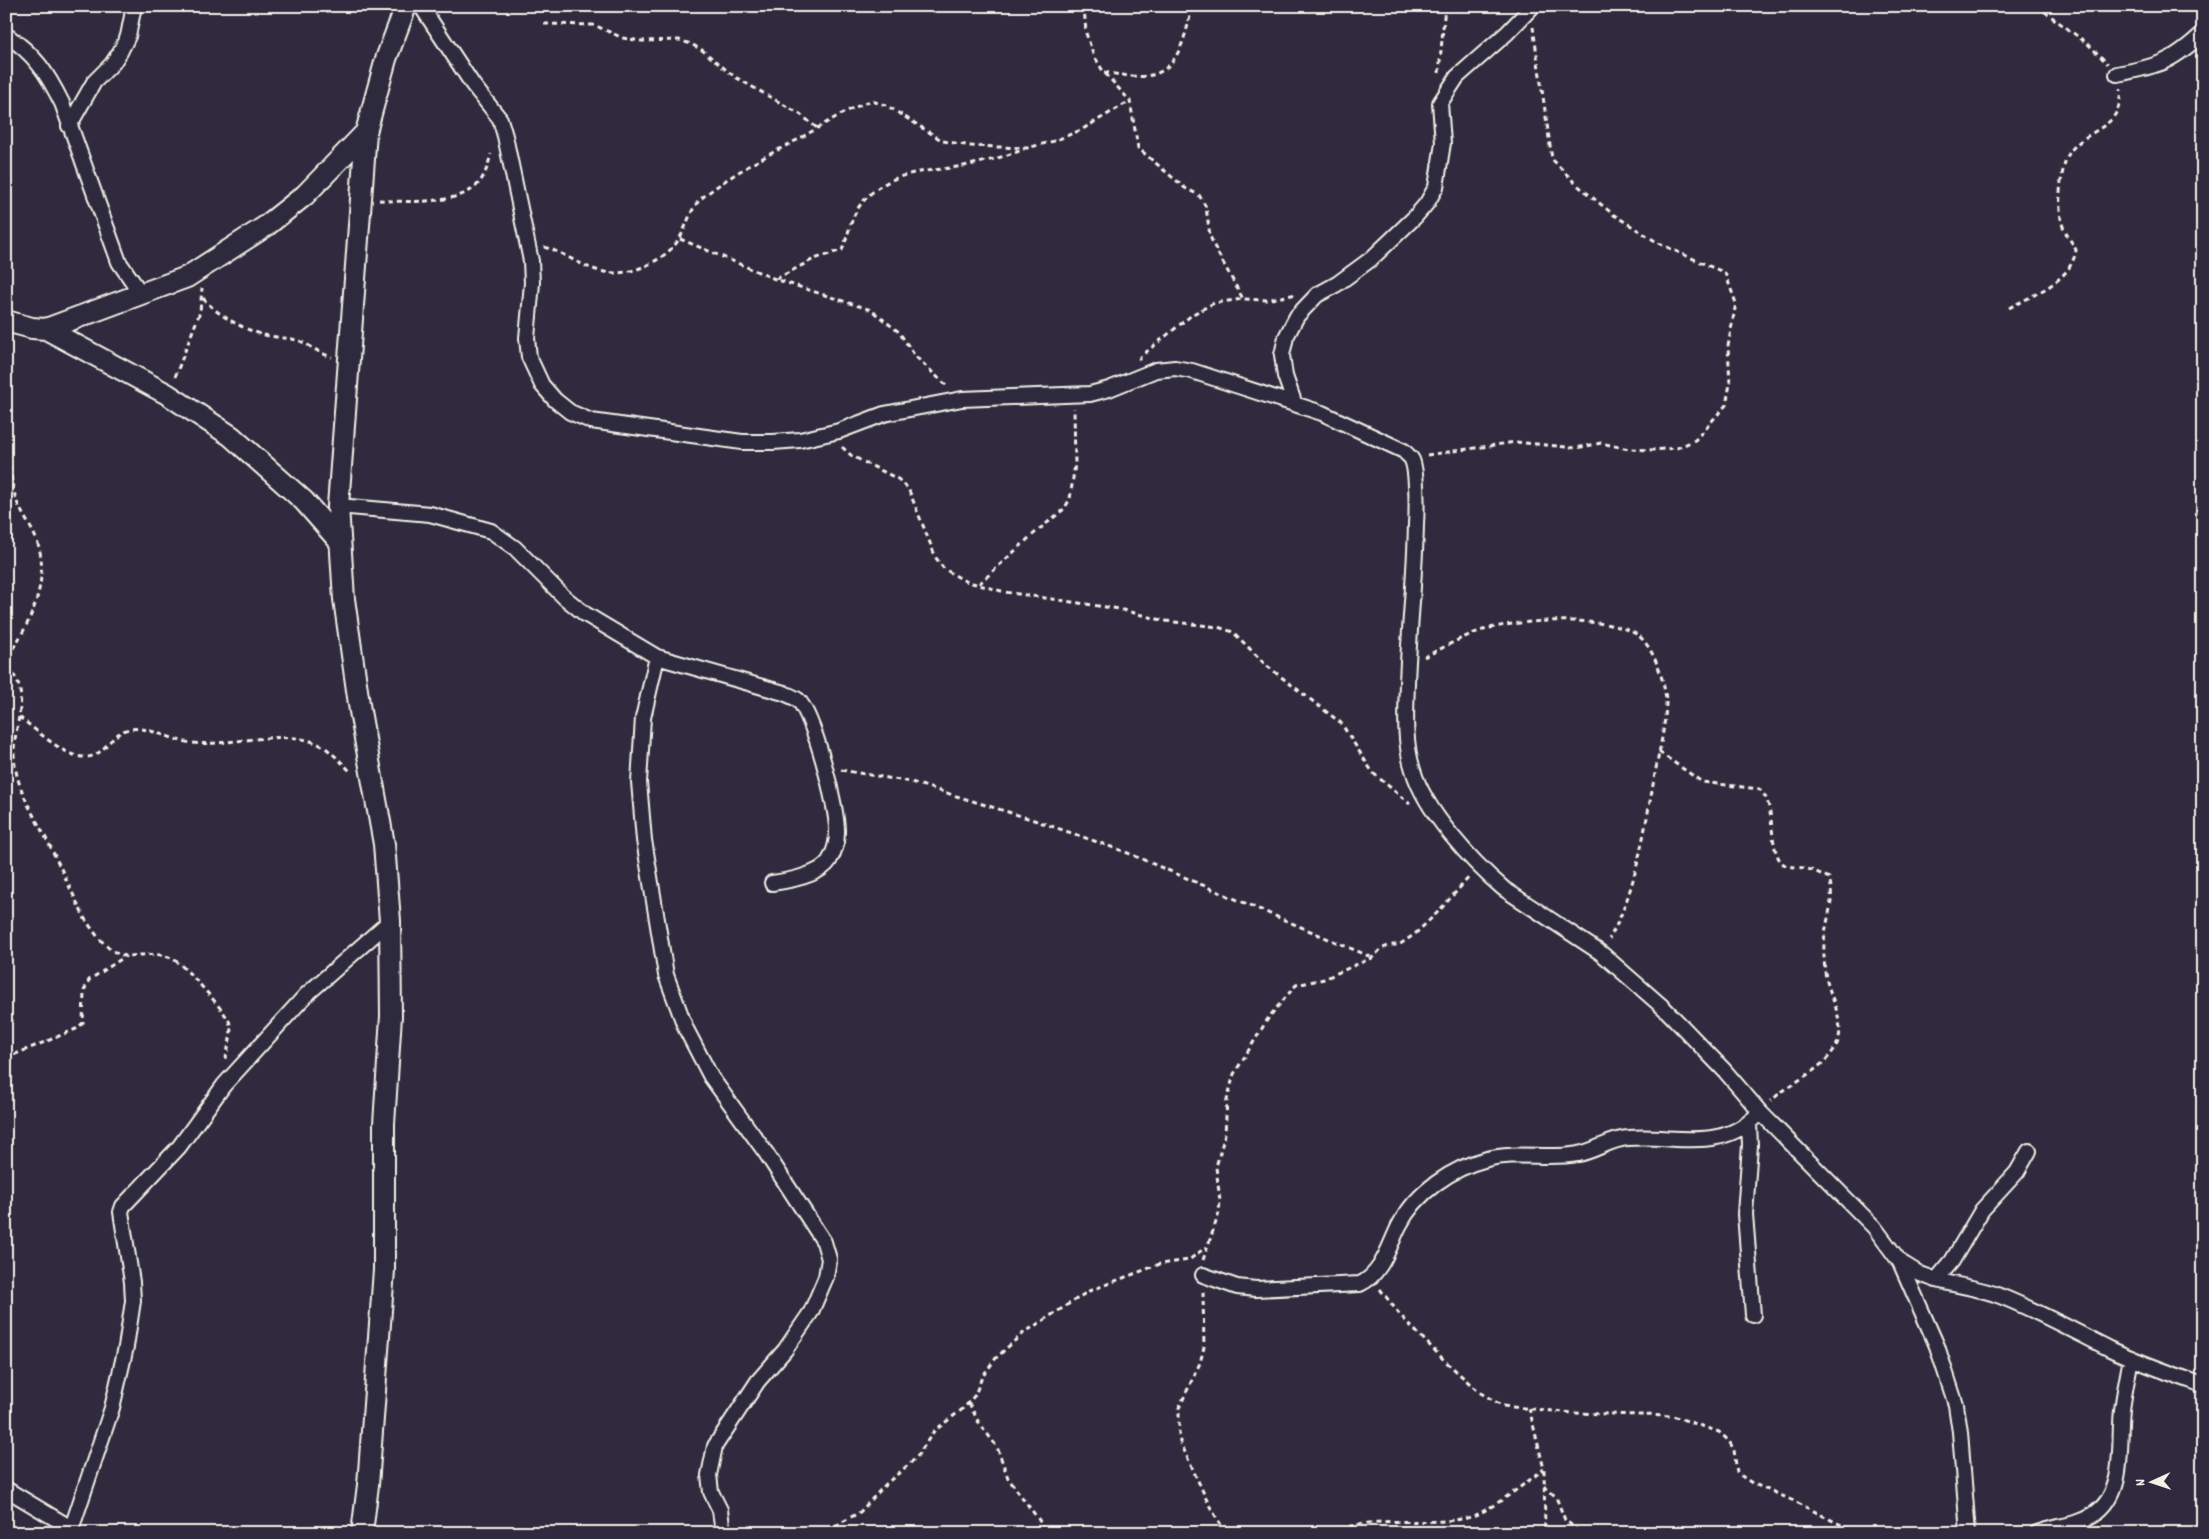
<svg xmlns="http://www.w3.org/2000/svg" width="2209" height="1539" font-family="Dekko,sans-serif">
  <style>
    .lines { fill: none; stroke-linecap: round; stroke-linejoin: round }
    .street-casing { stroke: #f4f1e8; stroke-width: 18 }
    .secondary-casing { stroke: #f4f1e8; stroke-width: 24 }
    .path { stroke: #f4f1e8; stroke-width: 3; stroke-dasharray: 5 4; stroke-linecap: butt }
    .street { stroke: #2f2a3d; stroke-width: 14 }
    .secondary { stroke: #2f2a3d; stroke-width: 20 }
  </style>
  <rect width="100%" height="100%" fill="#2f2a3d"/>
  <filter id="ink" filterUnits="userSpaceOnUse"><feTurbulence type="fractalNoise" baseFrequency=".02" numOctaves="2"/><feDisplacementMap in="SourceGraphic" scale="10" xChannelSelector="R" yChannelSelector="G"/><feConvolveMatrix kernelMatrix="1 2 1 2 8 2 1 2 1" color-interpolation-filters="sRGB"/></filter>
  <g filter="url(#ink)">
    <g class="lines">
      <defs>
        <path id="street" d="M421,6L473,85L500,119L505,136L531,261L532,283L527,338L529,357L542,385L555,400L570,412L591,421L742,442H773L800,440L839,431L884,414L962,399L1090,394L1109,389L1156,370L1175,368L1192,371L1322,413L1404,451C1406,454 1411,457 1412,460C1417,471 1417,510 1416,524C1415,577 1409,630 1407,683C1406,712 1404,742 1413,770C1425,811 1472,862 1504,889L1601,953L1665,1009L1724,1070L1760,1112L1874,1227L1900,1262L1937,1346L1956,1405L1960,1432L1968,1533
          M6,35C35,54 47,73 62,103L119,262L142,295
          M2117,74C2159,66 2172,62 2203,33
          M69,126L94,82L112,64L120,52L128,36L134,6
          M1294,402L1285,376L1282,355L1286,337L1297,316L1317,295L1337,284L1371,259L1415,217L1427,203L1436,187L1443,143L1440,103L1457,77L1507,33L1533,6
          M338,506L430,514L491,531L515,548L564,597L585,614L657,657L784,693C788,695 794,697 798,700C814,715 838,810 837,832C837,842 834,853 829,861C820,875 787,881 772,883
          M657,657L643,718L639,782L644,840L666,975L686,1029L711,1077L766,1153L824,1242L829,1259L826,1277L811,1312L785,1350L758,1381L715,1446L709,1475L711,1492L720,1510L723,1533
          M1749,1124L1750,1145L1745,1214L1753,1315
          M1900,1262C1908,1266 1915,1272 1923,1275C1948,1286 1975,1286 2000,1296C2038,1311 2074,1331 2110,1349C2140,1363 2172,1374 2203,1385
          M1203,1275L1237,1287L1256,1289L1360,1284C1382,1274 1389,1246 1399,1226C1416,1192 1452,1168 1487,1159C1517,1151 1548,1160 1578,1154C1596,1151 1610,1139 1628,1138C1676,1134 1722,1154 1760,1112
          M1936,1280L1952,1261L1982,1210L2017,1172L2029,1151
          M6,1489L71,1528
          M70,1533L112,1408L126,1347L133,1301L132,1282L121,1212L123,1206L179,1147L224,1085L306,995L390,921
          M2037,1533C2058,1525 2074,1527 2094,1514C2127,1493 2118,1443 2122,1410C2124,1393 2128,1375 2131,1358"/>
        <path id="secondary" d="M6,321L32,328L46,329L187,277L266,226L305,195L366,132
          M46,329L167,394L231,436L304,501L339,541
          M362,1533L368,1485L384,1270V1124L391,1016L390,921L384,844L360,711L344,599L338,506L366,132L386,59L406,6"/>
      </defs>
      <use href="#street" class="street-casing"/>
      <use href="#secondary" class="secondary-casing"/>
      <path class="path" d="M1084,6L1086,33L1093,54L1103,71L1130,101L1138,148L1185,188L1199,195L1206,207L1210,236L1215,248L1243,299
        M2037,6L2088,44L2108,64
        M544,24L594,25L623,38L641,41L679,40L691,44L702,50L735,77L800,114L817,128
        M1104,72C1142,79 1168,83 1183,41C1187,29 1190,18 1192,6
        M1439,73L1445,6
        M379,200C403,202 459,205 477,185C485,177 488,165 491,154
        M680,239L775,279L871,310L899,332L915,356L947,386
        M544,247C569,254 588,273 615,273C637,273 668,258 679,239C688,225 690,207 703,197C733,173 764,157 797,140C822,126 844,110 871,101L886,105L943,141L971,146L1027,148L1054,141L1081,130L1130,101
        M776,279L814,259L842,250C849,235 850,218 861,204C891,167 929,173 969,165C988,161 1007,156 1024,149
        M203,298C216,315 248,332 269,336C280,338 291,338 300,341C311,346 320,354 332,357
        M2009,308C2034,294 2071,282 2076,250C2072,242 2064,232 2062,223C2057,205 2060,161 2073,148C2093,126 2123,128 2120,89
        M1139,360L1140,357L1193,314L1214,303L1243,299L1267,300L1296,294
        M175,377L200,312L202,288
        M6,431C10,453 9,476 16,499C21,514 33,528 38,544C50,582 29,628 6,658
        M842,447L852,456L898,479L908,488L936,558L944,569L965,581L1005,592L1119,609L1165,621L1218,627L1233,632L1267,666L1341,723L1373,773L1410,804
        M1427,455L1516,442L1576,448L1601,443L1629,449L1653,450L1677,448L1695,440L1726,405L1730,384L1728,346L1736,303L1725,273L1660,244L1614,215L1576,184L1552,159L1533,27
        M979,584L1030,537L1064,509L1070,499L1075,464L1074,408
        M1424,657C1443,648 1463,636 1483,630C1519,619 1603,615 1636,634C1653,644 1665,682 1666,701C1666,727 1656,764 1652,791C1643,838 1634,897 1609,939
        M6,668C34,687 13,727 14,754C15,789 35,816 50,846C62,870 73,895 85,919C94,932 109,955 127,956C142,956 158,951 173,959C183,964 224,1010 229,1021C234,1034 227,1047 226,1059
        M19,717C36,729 63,756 83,757C105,759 109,732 130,729C150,726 172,741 192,743C229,747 291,726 324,747C334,754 343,764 352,773
        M1659,752L1702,782L1759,789C1778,803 1766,854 1785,865C1789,867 1798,867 1804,868C1813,870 1821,874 1829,878C1835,898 1828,914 1825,934C1823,946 1824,959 1825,972C1828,996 1849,1024 1835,1048C1821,1072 1790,1082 1771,1101
        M841,770L911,782L1034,820L1123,851L1371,957
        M6,1058L76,1029L83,1023L84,991L89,980L126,956
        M1203,1260L1219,1213L1220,1201L1216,1167L1225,1134L1227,1100L1234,1074L1269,1017L1296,985L1324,979L1353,966L1372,958L1381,949L1390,945H1399L1415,934L1439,911L1470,876
        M1380,1289L1400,1315L1442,1358L1479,1392L1503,1406L1574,1413L1673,1416L1719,1432L1729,1441L1734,1450L1737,1473L1752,1483L1792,1500L1857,1533
        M1203,1292L1204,1347L1200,1363L1179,1408V1439L1209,1505L1226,1533
        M969,1403L978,1421L997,1447L1008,1478L1039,1520L1045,1533
        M1529,1408L1544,1469L1545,1533
        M1544,1486L1556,1497L1565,1520L1581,1533
        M829,1533L837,1525L860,1512L886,1484L916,1458L934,1431L964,1408L975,1395L982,1377L996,1358L1022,1334L1089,1291L1160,1264L1189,1260L1206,1247
        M1332,1533C1371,1514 1420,1526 1462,1519C1485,1516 1524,1484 1544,1469"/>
      <use href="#street" class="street"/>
      <use href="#secondary" class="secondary"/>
    </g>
  </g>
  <rect width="2209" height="1539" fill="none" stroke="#2f2a3d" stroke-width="25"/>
  <rect x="12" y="12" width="2184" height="1514" fill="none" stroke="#f4f1e8" stroke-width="2" filter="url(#ink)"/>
  <g transform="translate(2152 1482) rotate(267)" stroke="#2f2a3d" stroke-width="4" paint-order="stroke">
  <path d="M0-4L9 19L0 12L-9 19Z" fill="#f4f1e8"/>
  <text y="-8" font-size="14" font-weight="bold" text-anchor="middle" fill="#f4f1e8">N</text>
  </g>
</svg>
